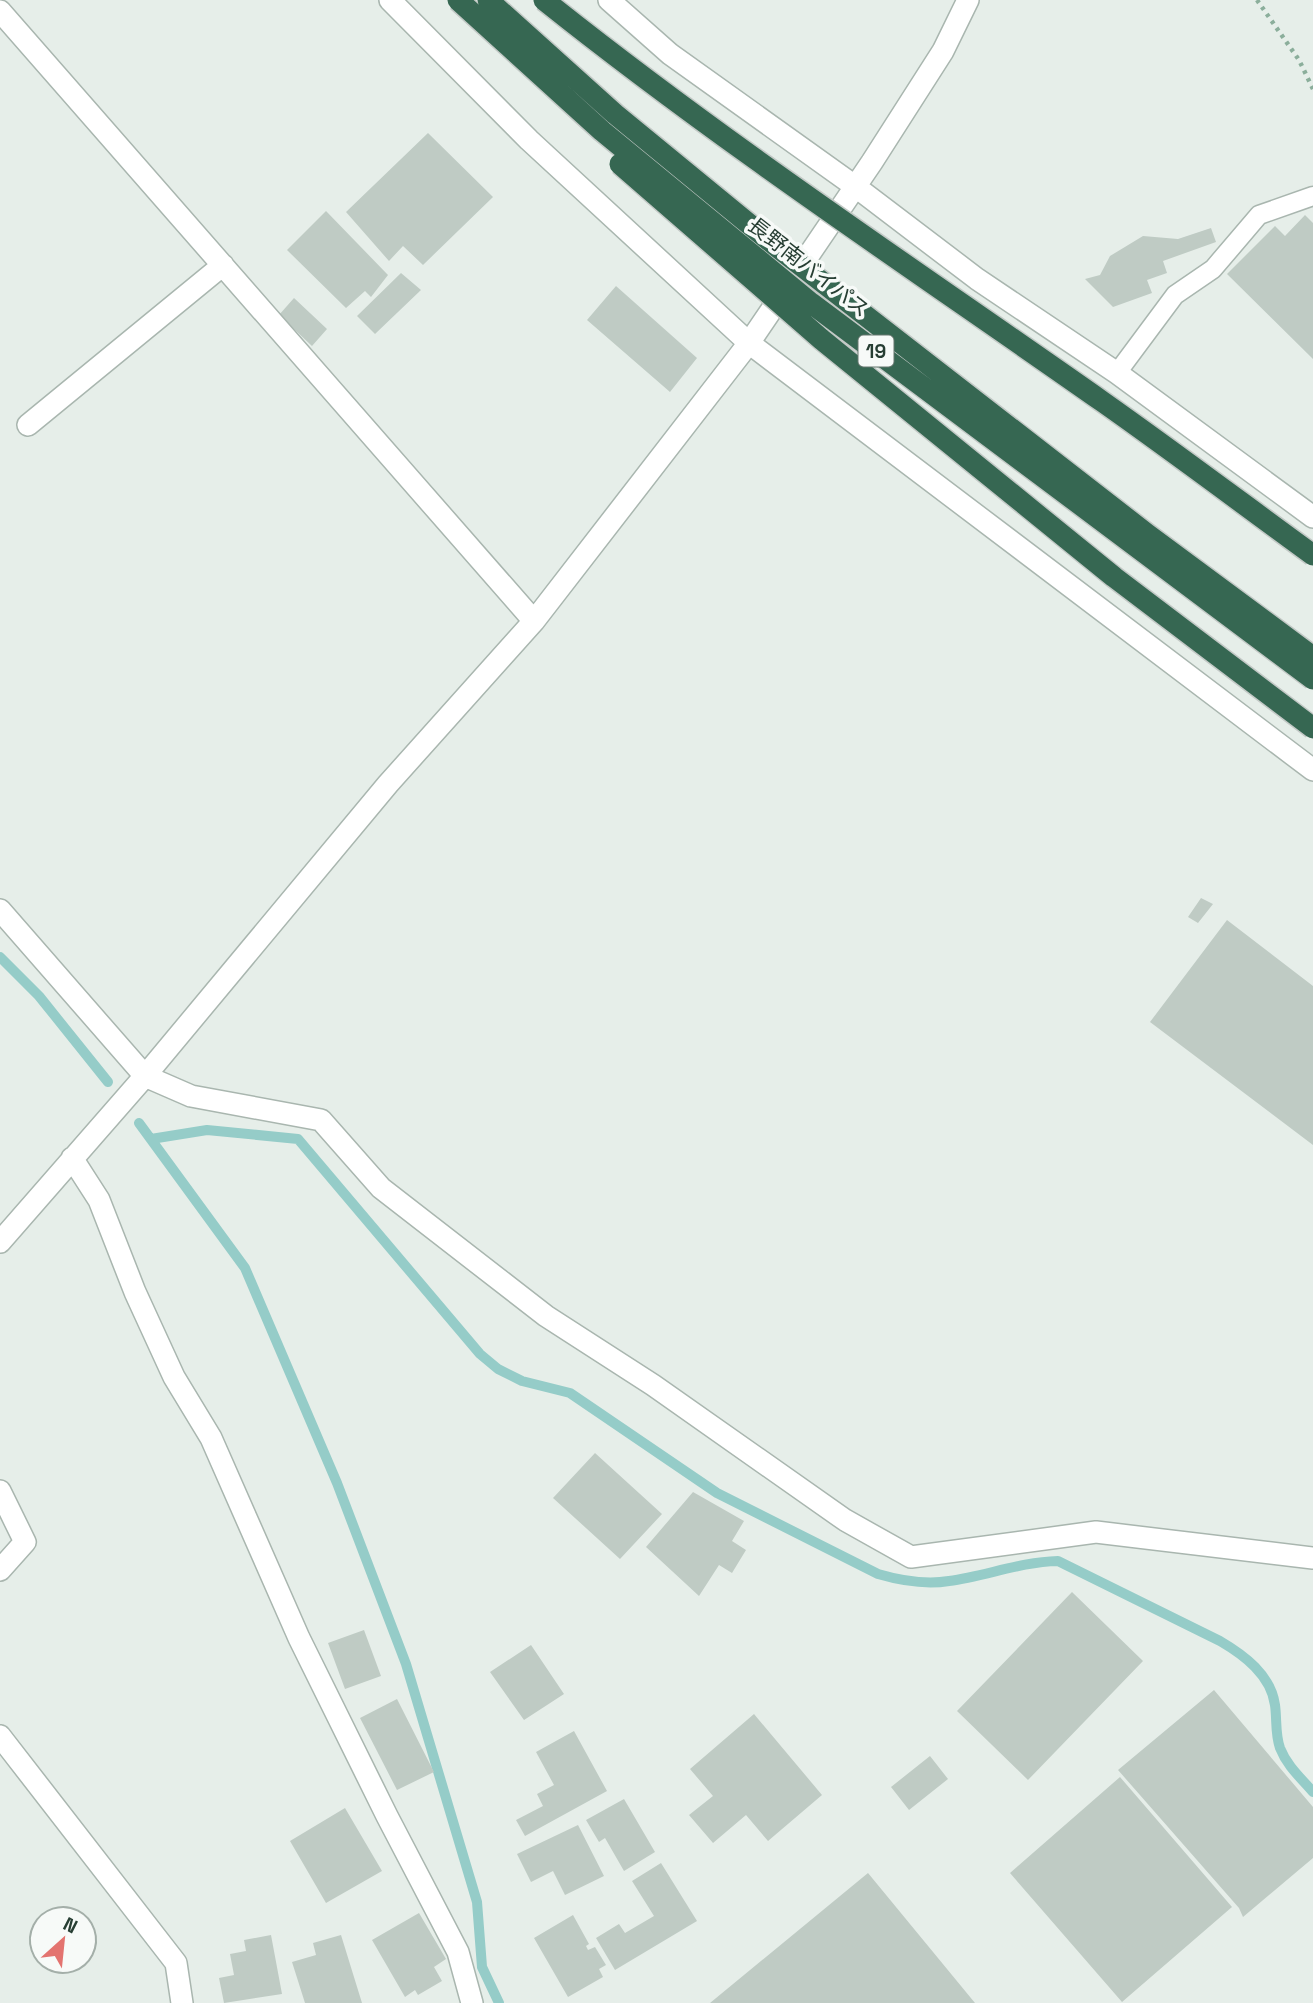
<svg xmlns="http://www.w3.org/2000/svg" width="1313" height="2003" font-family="'Space Grotesk','Noto Sans JP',sans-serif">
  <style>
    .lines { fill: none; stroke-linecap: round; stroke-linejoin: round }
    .stream { stroke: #95ccc8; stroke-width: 10 }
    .building { fill: #bfcbc4 }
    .lane-casing { stroke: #a9b6af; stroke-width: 21 }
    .street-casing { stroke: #a9b6af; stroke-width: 24 }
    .path { stroke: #8bae9b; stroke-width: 4.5; stroke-dasharray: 3.5 5; stroke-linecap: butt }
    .lane { stroke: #fff; stroke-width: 18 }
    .street { stroke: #fff; stroke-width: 21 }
    .highway-bridge-casing { stroke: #c3c9c6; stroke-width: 24; stroke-linecap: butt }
    .highway-bridge { stroke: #366752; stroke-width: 21 }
    .labels { text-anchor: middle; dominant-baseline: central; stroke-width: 7; stroke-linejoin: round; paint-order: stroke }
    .shield { fill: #f7faf8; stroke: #65766e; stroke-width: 2 }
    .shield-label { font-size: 19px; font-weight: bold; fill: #273e33 }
    .street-label { font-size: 21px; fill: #273e33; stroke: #f7faf8 }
  </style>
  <rect width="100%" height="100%" fill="#e6eee9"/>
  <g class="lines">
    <path class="stream" d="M0,957L39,996L108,1082
      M139,1123L245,1268L337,1483L406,1664L477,1902L482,1967L499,2003
      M151,1139L207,1130L298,1139L480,1354L498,1369L522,1381L570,1393L717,1493L878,1574C902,1581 925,1585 949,1581C986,1576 1020,1562 1058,1561L1220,1641C1244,1655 1271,1675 1275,1705C1277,1719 1275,1734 1280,1748C1287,1766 1301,1778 1313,1792"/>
  </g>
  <path class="building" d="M428,133L493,197L423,265L403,246L389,261L346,212Z
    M326,211L388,275L371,297L365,291L346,308L287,250Z
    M1305,215L1313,223V359L1227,274L1275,226L1285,236Z
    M1211,228L1216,242L1163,261L1167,273L1147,280L1152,293L1113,307L1085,279L1100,275L1110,256L1143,236L1178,239Z
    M401,273L421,290L375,334L357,316Z
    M616,286L697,358L670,392L587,320Z
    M294,298L327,329L312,346L279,315Z
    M1201,898L1213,904L1198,923L1188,917Z
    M1227,920L1313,986V1145L1150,1022Z
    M595,1453L662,1514L620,1559L553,1498Z
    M693,1492L744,1521L732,1541L746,1550L732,1573L719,1565L699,1596L646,1547Z
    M1072,1592L1143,1661L1028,1780L957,1711Z
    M364,1630L381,1676L345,1689L328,1643Z
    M531,1645L564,1694L524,1720L490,1672Z
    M1214,1690L1313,1807V1858L1243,1917L1239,1908L1118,1770Z
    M397,1699L434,1772L397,1790L360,1718Z
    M754,1714L822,1795L768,1841L746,1815L713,1843L689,1815L713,1796L690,1769Z
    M574,1731L607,1791L525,1836L516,1820L543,1806L537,1794L554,1785L536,1752Z
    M930,1756L948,1779L909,1810L891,1787Z
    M1120,1777L1232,1907L1122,2002L1010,1873Z
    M624,1799L655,1852L624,1871L605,1838L599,1842L586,1820Z
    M345,1808L382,1871L326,1903L290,1841Z
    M578,1825L604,1876L565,1895L553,1871L531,1882L517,1854Z
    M661,1863L697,1921L615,1970L596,1938L619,1924L625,1933L654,1916L632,1881Z
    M868,1873L975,2003H710Z
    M419,1913L446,1959L434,1967L442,1981L418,1995L415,1990L405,1997L372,1940Z
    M573,1915L589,1944L586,1946L588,1950L595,1947L606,1965L599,1969L603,1977L568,1997L534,1938Z
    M271,1935L282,1994L224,2003L219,1978L234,1975L230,1954L246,1951L244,1940Z
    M341,1935L362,2003H305L292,1962L316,1955L313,1943Z"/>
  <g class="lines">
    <defs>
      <path id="lane" d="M1117,373L1175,295L1213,269L1259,215L1313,196"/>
      <path id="street" d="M390,0L529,140L749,343L1313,770
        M609,0L670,54L856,187L977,279L1117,373L1313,517
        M0,11L534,621
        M28,425L223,265
        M0,910L145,1076L191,1096L321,1120L381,1188L546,1316L653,1385L845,1520L911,1557L1096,1532L1313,1558
        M72,1158L99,1200L135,1292L174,1377L211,1438L299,1638L387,1816L458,1952L472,2003
        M0,1242L145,1076L388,784L534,621L749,343L872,162L943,51L968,0
        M0,1491L25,1542L0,1570
        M0,1736L176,1963L182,2003"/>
    </defs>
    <use href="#lane" class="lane-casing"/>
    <use href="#street" class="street-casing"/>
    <path class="path" d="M1257,0L1299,60L1313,89"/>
    <use href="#lane" class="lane"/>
    <use href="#street" class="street"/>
    <defs>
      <path id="highway-bridge" d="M458,0L602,131L811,303L1313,679
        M488,0L615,114L777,247L1147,534L1313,657
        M544,0C723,143 915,270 1103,402C1174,452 1243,504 1313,555
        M620,164L821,339L1114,577L1313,728"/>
    </defs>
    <use href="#highway-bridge" class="highway-bridge-casing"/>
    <use href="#highway-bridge" class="highway-bridge"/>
  </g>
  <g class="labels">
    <rect class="shield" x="858.5" y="335.5" width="35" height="31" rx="5"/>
    <g class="shield-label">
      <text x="876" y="351">19</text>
    </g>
    <g class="street-label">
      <text transform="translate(809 267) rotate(38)">長野南バイパス</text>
    </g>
  </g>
  <g transform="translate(63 1940) rotate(27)"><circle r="33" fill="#f7faf8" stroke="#a4afa9" stroke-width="2"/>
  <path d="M0-5L12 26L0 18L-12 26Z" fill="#e3736f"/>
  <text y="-10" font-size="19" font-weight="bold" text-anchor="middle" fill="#273e33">N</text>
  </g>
</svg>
